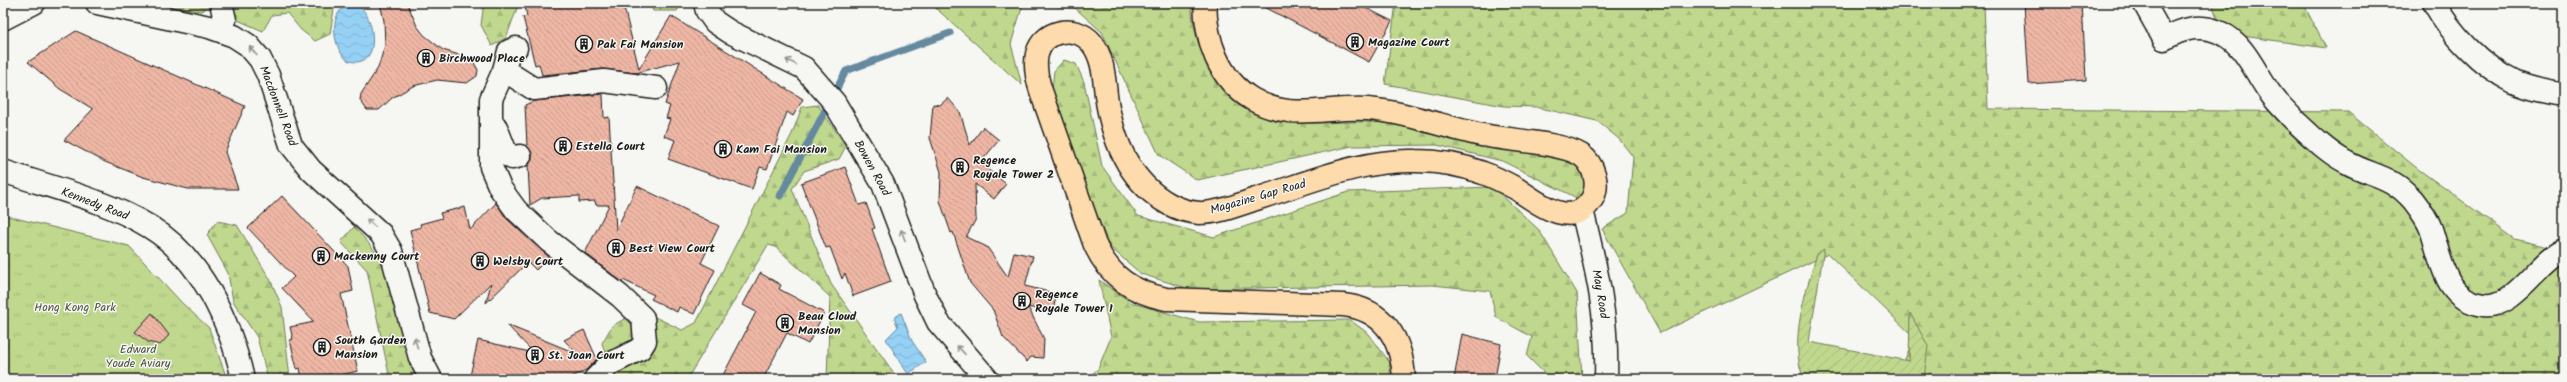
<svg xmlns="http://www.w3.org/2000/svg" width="2567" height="382" font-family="Kalam,sans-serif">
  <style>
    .grass { fill: url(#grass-tufts); stroke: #6e7a55 }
    .forest { fill: url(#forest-firs); stroke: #6e7a55 }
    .garden { fill: url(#garden-furrows); stroke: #6e7a55 }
    .water { fill: url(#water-waves); stroke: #65899e }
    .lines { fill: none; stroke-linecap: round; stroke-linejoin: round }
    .stream { stroke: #65899e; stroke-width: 7 }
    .building { fill: url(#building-back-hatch); stroke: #1c1c1c }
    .minor-casing { stroke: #1c1c1c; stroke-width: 25 }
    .major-casing { stroke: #1c1c1c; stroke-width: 25 }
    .minor { stroke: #f6f6f2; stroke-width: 22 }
    .major { stroke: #fedbac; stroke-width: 22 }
    .oneway { stroke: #949492 }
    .labels { text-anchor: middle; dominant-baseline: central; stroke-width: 3; stroke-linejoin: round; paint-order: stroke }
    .poi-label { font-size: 12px; font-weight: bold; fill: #1c1c1c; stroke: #f6f6f2; text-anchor: start }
    .street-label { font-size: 12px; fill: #1c1c1c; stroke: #f6f6f2 }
    .park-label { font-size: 12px; fill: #4d543e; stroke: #f6f6f2 }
  </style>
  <defs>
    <pattern id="grass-tufts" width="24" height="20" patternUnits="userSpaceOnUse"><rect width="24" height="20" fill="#c0d88e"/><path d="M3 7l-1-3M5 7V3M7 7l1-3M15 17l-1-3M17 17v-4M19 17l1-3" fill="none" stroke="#a4b97a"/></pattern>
    <pattern id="forest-firs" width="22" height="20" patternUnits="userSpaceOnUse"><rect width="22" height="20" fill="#c0d88e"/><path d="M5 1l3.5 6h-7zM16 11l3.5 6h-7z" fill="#a4b97a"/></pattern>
    <pattern id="garden-furrows" width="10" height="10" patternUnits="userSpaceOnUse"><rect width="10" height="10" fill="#c0d88e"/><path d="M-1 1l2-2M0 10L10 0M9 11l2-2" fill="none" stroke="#a4b97a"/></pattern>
    <pattern id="water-waves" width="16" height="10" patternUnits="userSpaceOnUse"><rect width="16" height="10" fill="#95d1f5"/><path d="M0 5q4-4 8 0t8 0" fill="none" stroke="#80b3d1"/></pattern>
    <pattern id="building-back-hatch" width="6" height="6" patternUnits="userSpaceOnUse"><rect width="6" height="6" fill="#eeb6a5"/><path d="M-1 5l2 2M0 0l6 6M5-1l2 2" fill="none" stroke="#cc9c8d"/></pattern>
  </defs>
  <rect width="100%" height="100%" fill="#f6f6f2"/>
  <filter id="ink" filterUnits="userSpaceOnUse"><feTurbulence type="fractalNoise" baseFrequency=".025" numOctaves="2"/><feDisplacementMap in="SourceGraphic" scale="8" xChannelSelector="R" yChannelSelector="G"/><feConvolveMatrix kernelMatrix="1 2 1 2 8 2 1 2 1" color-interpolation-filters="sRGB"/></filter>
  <g filter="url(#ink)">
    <path class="grass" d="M3,215L129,246L183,304L209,328L227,379H3Z"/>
    <path class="forest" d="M126,3H209L210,5L202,11Z
      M229,3H335L330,34L315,41L301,30L287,13L272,15L263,31L233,18Z
      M484,3H519L506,38L492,46L481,25Z
      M650,3H682L677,11H653Z
      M930,3H1191C1194,46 1211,87 1249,110C1286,132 1342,118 1384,123C1450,130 1515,145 1580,157L1592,189L1577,198L1502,161L1437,145L1352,146L1197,180L1159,155L1102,32L1075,8L1023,4L1011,44L1022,85Z
      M1396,3H1984L1988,109L2348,112L2418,169L2515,239L2564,251V379H1897L1914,337L1828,254L1660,333L1602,229L1628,213L1633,157L1619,139L1597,121L1536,107L1504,106L1385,84Z
      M2212,3H2303L2326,48L2222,33Z
      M1064,60L1076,64L1084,82L1102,166L1138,216L1214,237L1348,192L1493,187L1539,230L1577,293L1582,379H1546V375L1527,356L1532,337L1496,317L1490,291L1433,285L1190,289L1141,274L1110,247L1081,180L1052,88L1054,71Z
      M818,105L846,146L839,159L804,171L792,189L831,284L898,379H827L830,297L776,247L768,245L687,379H613L602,343L612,326L640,310L682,330L696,323L792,134L802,107Z
      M217,221L237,225L270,279L282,307L290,379H268L257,337L233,301L228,273L207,235Z
      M354,227C368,242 380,255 387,274C400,311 398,344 420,379H390L367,270L341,242Z
      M1099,280L1132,303L1199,322L1350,320L1369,334L1390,363V379H1086L1098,369L1111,337Z"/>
    <path class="garden" d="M1824,249L1809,342L1909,361L1910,313L1928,346L1924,379H1804C1788,342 1806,291 1817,254Z"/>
    <path class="water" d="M346,6H358C375,14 383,70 349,61C333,52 328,14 346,6Z
      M901,313L912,341L926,362L908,374L886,339L898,327L894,318Z"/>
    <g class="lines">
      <path class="stream" d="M780,196L846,71L950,33"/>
    </g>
    <path class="building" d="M380,3H407L417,26L424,35L443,50L472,59L478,70L477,76L467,83L437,80L413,86L392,98L379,110H367L360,100L361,94L378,68L385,45L384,21Z
      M524,3H623L639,69L671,16L803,99L793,116L787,112L767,169L760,167L752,189L668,159L675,140L664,136L670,119L666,118L670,106L665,104L680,61L636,73L603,69L542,75L539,64L535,65L523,17L527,16Z
      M1257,3H1356L1392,21L1369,62Z
      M2024,3H2082L2086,80L2029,84Z
      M76,31L245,106L225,152L238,189H188L143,177L105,162L64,140L93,109L60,89L28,62Z
      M603,94L604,118L609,117L616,230L637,186L719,226L701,263L715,270L694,314L679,307L677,312L651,299L654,295L623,280L622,282L585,253L609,205H596L595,201L579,202V196L542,198L530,205L528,166L532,160V153L527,146L525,105L534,101Z
      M948,98L960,112L970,145L983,127L999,140L980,163L1006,184L994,199L975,184L976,219L966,237L987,247L1008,277L1014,252L1033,256L1025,286L1057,294L1052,313L1028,307L1044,339L1043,358L1031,357L1027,362L1003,337L993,310L970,283L953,232L951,233L940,201L941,172L930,138L933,104L940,105Z
      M845,167L859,205L866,203L875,228L872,229L891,282L853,296L845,273L842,279L830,247L826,248L801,183Z
      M282,196L348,266L353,291L341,294L358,371L332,377L331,374L302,379L300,368L297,369L290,340L293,339L290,327L314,322L282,288L294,277L248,228Z
      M496,203L507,219L549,257L536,270L528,262L486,303L491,283L454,319L430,313L410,230L421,227L420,224L442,218L440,213L465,207L470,230Z
      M760,273L781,285L779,289L824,313L808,344L787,333L763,379H721L756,312L743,305Z
      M152,313L169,335L160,345L148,342L135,332Z
      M507,325L578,354L564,340L584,330L597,359L586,370L568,379H482L470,376L478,340L534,353Z
      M1462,334L1501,344L1495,379H1454Z"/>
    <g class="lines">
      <defs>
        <path id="minor" d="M97,3L209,27L234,36L248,45L260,59L268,75L291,145L311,170L381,234L391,251L420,358L431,379
          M705,3L707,11L715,22L730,32L804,68L834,102L883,184L925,295L938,322L987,379
          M2144,3L2164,39C2182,29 2200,23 2221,33C2245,44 2255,73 2270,93C2277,103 2286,111 2294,120C2310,135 2327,152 2346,162C2373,177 2390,174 2413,200C2420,209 2427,218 2431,229C2441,258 2444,300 2484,305C2515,309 2537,262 2564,250
          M2434,3C2451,34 2481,66 2514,82C2530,89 2547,92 2564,95
          M3,19L34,3
          M220,30L225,20L221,3
          M516,48L509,51L504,70L491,99V167L500,188L516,210L549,241L620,296L643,318L645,341L640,349L610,364L595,379
          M504,70L534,89L604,81L656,88
          M496,127L507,155L512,158L520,156
          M3,171C52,188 106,200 150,227C202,259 230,322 243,379
          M1582,210C1597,271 1608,315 1606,379"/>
        <path id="major" d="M1205,3C1206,40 1218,79 1252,99C1290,122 1328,106 1368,109C1405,112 1441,126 1477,134C1503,140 1561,142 1581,155C1594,164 1600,185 1592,199C1572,231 1538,203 1517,189C1506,183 1495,177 1483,173C1462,165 1439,161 1416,161C1362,159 1310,182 1259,198C1240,204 1219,213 1199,213C1189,212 1178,209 1169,204C1129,182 1112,138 1106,95C1104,77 1103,56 1091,42C1075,24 1043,30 1037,54C1034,67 1037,79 1041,91L1095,245C1110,277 1132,292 1166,299L1343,305C1384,309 1402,339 1404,379"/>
      </defs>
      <use href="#minor" class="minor-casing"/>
      <use href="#major" class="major-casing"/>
      <use href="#minor" class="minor"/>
      <use href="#major" class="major"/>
    </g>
    <defs><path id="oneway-shaft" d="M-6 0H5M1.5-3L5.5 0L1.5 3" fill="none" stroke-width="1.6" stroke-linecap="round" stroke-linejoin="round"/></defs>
    <g class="oneway">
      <use href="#oneway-shaft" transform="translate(253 51) rotate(-131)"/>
      <use href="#oneway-shaft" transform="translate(791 62) rotate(-152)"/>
      <use href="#oneway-shaft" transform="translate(371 223) rotate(-137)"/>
      <use href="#oneway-shaft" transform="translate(903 235) rotate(-111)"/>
      <use href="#oneway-shaft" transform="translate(416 343) rotate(-106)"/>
      <use href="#oneway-shaft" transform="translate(961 350) rotate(-133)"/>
    </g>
  </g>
  <defs>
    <symbol id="building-ring" viewBox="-11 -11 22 22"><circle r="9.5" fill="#f6f6f2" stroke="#1c1c1c" stroke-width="1.5"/><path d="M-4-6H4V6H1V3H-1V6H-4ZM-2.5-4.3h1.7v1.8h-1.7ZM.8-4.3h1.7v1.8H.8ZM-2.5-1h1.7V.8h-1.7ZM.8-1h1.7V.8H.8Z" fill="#1c1c1c"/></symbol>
  </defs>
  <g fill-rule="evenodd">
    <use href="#building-ring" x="1345" y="32" width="20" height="20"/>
    <use href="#building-ring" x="574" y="34" width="20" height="20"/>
    <use href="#building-ring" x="416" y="48" width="20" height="20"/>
    <use href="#building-ring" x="553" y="136" width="20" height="20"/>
    <use href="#building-ring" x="713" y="139" width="20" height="20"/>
    <use href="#building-ring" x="950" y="157" width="20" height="20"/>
    <use href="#building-ring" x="606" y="238" width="20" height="20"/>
    <use href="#building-ring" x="311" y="246" width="20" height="20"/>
    <use href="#building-ring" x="470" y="251" width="20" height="20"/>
    <use href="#building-ring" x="1012" y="291" width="20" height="20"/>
    <use href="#building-ring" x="775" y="313" width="20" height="20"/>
    <use href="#building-ring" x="312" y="337" width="20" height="20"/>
    <use href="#building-ring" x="525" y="345" width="20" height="20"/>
  </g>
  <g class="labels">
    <g class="poi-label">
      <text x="1368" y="42">Magazine Court</text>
      <text x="597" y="44">Pak Fai Mansion</text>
      <text x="439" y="58">Birchwood Place</text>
      <text x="576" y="146">Estella Court</text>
      <text x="736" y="149">Kam Fai Mansion</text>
      <text x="973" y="160">Regence<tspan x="973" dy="14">Royale Tower 2</tspan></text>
      <text x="629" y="248">Best View Court</text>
      <text x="334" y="256">Mackenny Court</text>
      <text x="493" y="261">Welsby Court</text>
      <text x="1035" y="294">Regence<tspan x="1035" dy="14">Royale Tower 1</tspan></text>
      <text x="798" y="316">Beau Cloud<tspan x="798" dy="14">Mansion</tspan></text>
      <text x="335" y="340">South Garden<tspan x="335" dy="14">Mansion</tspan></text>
      <text x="548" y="355">St. Joan Court</text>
    </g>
    <g class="street-label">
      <text transform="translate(278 106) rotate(69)">Macdonnell Road</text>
      <text transform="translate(872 168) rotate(61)">Bowen Road</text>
      <text transform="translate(1258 197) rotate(-16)">Magazine Gap Road</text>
      <text transform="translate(95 204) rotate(21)">Kennedy Road</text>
      <text transform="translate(1600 294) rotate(80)">May Road</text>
    </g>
    <g class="park-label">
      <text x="75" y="307">Hong Kong Park</text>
      <text x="138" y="349">Edward<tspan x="138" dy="14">Youde Aviary</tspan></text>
    </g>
  </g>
  <rect width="2567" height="382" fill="none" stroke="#f6f6f2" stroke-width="16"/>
  <rect x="8" y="8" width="2551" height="366" fill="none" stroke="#1c1c1c" stroke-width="1.5" filter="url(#ink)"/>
</svg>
